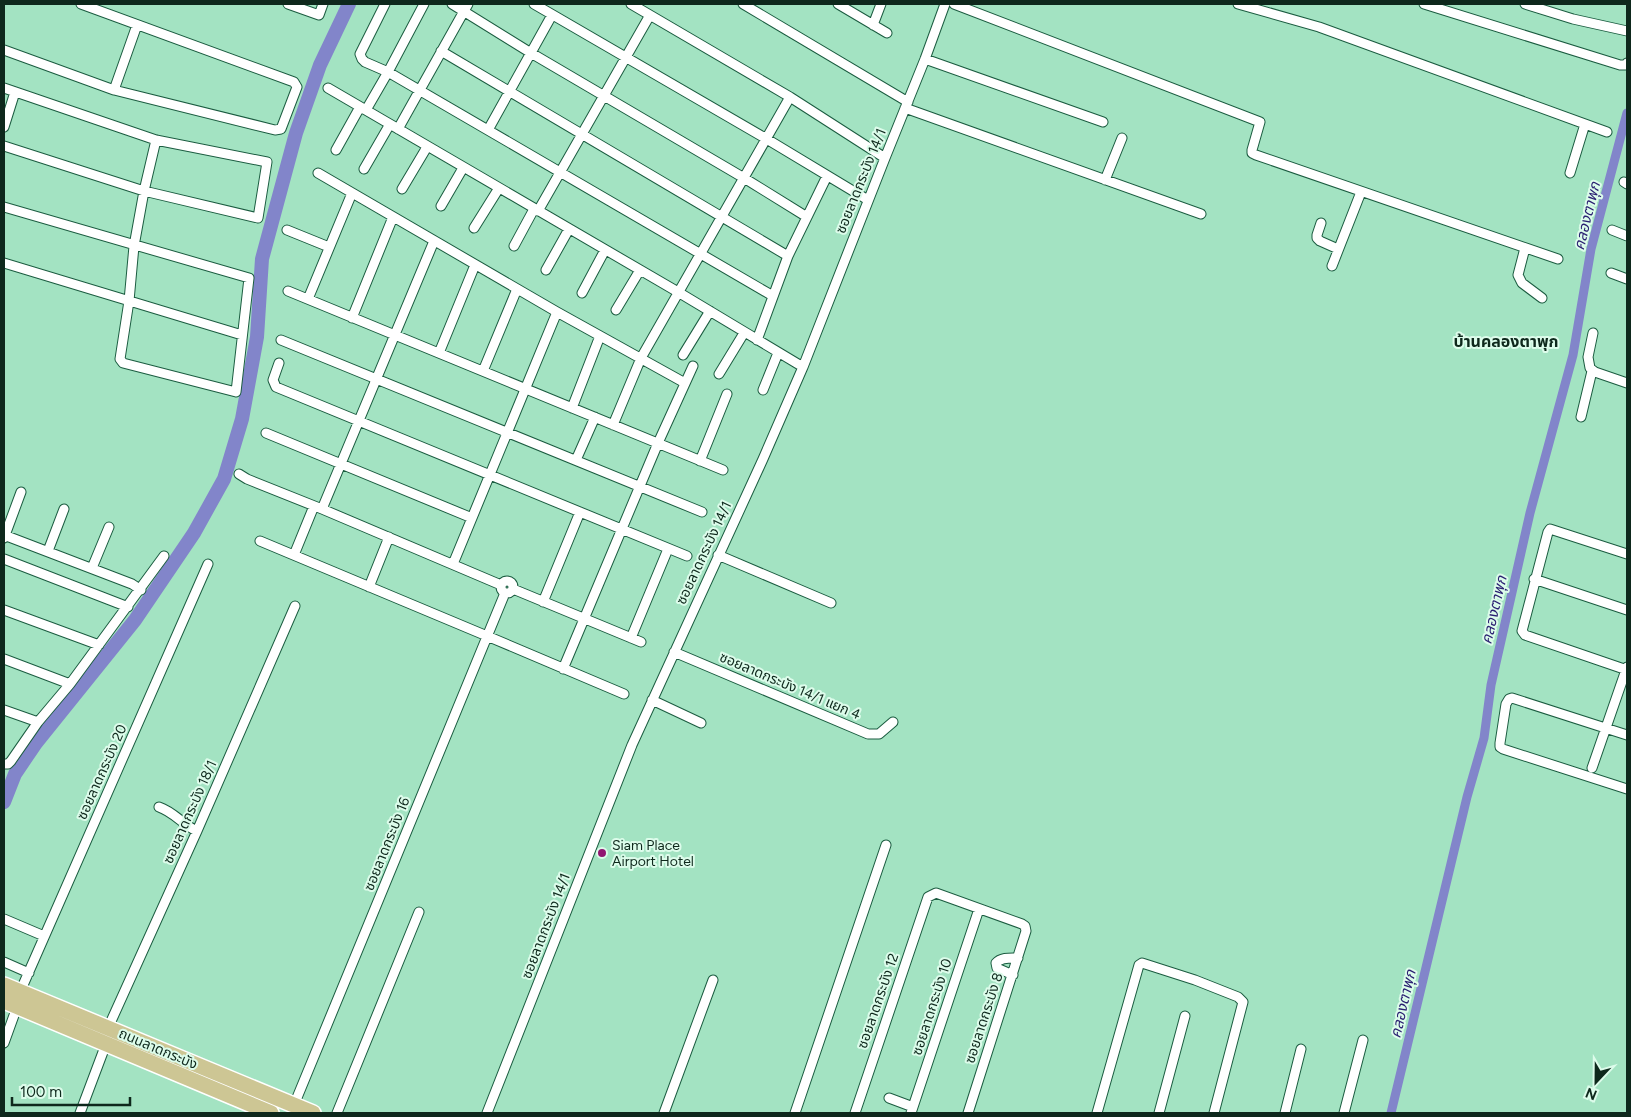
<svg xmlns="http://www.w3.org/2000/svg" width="1631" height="1117" font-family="Figtree,'Noto Sans Thai',sans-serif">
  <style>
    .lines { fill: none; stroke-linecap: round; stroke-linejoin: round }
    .canal { stroke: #8285ca; stroke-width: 9 }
    .river { stroke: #8285ca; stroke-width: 14 }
    .minor-casing { stroke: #1b5c40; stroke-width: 11 }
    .primary-casing { stroke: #fff; stroke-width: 18 }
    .minor { stroke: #fff; stroke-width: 9 }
    .primary { stroke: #cdc694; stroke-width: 15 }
    .poi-dot { fill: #911571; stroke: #ddfceb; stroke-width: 2 }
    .labels { text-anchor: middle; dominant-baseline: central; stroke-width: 4; stroke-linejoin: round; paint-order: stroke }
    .street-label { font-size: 14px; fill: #0e281c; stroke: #ddfceb }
    .poi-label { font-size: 14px; fill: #0e281c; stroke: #ddfceb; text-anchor: start }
    .water-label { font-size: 15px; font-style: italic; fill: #2b2172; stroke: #ddfceb }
    .quarter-label { font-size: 16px; font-weight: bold; fill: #0e281c; stroke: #ddfceb }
  </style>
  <rect width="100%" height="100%" fill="#a3e3c2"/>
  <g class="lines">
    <path class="canal" d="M1391,1113L1467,797L1484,738L1491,685L1530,513L1573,355L1591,249L1627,113"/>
    <path class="river" d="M4,802L15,774L36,743L135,620L194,533L224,479L242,419L257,337L262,259L296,133L320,65L349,4"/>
    <defs>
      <path id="minor" d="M288,4L319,15L323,4
        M385,4L360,54L362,59L365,62L388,72L773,296
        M452,4L531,53L744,178L807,217
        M534,4L765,138L868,200
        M631,4L790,97L885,158
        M743,4L908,102
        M838,4L887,33
        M954,4L1260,122L1252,150V153L1256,155L1558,259
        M1238,4L1319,27L1607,132
        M1424,4L1620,65H1626L1627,63
        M1525,4L1573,19L1627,31
        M873,25L881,4
        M4,50L114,90L275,130L281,129L297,87L294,82L81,4
        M441,51L788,256
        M925,59L1103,122
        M4,88L156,140L267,162L258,218L144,191L4,146
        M328,88L678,292L803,367
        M114,90L137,25
        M905,108L1201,214
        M366,110L388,72L424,4
        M4,127L15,92
        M398,129L468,4
        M488,130L552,15
        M336,150L360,107
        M364,169L390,124
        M318,173L557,312L685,383
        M1570,173L1585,124
        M1105,180L1122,138
        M1624,182L1627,184
        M402,189L427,147
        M441,206L463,168
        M4,207L249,278L236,392L123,363L120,359L129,301L134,246L144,191L156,140
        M538,211L650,15
        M1321,223L1317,235V238L1320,241L1338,249
        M474,228L499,188
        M287,230L329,247
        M1612,230L1627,236
        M514,246L534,209
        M1525,248L1518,275L1522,283L1542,298
        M4,263L242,335
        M1332,266L1361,192
        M546,270L569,229
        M1611,273L1627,279
        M288,291L723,470
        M582,293L605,250
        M308,299L352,193
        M616,310L640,270
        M352,318L393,217
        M1593,333L1588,357L1590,368L1595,372L1627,383
        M281,340L702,512
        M757,340L788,256L827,176
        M439,353L475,265
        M683,355L710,311
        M279,363L273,380L276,387L687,556
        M483,371L517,289
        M719,374L744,333
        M763,390L778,353
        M572,408L600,336
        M1581,417L1592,371
        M613,425L641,358L790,97
        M266,433L472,518
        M576,460L595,417
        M700,461L727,394
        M239,474L247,479L322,509L501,585
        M322,509L434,241
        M4,535L132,584L141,590
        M4,538L21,492
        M260,541L487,636L624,694
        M48,551L64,509
        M1627,554L1550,529L1548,532L1522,631L1525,635L1627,670
        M294,555L314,506
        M718,555L831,603
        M4,559L128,607
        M453,564L557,312
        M92,568L109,527
        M1534,579L1627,610
        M501 587a6 6 0 1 1 12 0a6 6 0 1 1-12 0Z
        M369,587L389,537
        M513,589L641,642
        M543,602L580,512
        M4,610L99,645
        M631,638L668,549
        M674,652L868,734H879L893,722
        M4,659L70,684
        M563,669L658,443L693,366
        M652,700L701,723
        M4,710L38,722
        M1627,735L1512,698L1509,699L1506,704L1500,743V747L1503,749L1627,789
        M4,764H8L11,761L38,722L70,684L164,556
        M1592,768L1627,667
        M159,807C174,812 183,825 197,831
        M4,919L44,936
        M4,962L29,973
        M1013,975L997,968L996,963C1001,957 1011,958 1018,958
        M20,992L208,564
        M108,1028L197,831L295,606
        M4,1043L17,1007
        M889,1098L913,1107
        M294,1105L505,593
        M80,1113L106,1044
        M337,1113L419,912
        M487,1113L632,745L763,459L803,367L885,158L925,59L945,4
        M664,1113L713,980
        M795,1113L886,845
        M855,1113L928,897L936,893L1022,924L1025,926L1026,931L968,1113
        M911,1113L979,909
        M1097,1113L1139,965L1142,963L1195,980L1238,997L1243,1002L1214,1113
        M1159,1113L1185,1016
        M1285,1113L1301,1049
        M1344,1113L1363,1040"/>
      <path id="primary" d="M4,985L313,1113
        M4,1001L271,1113"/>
    </defs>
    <use href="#minor" class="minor-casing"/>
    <use href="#primary" class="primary-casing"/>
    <use href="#minor" class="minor"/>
    <use href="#primary" class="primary"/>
  </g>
  <circle class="poi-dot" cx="602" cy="853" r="5"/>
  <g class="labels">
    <g class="street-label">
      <text transform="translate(861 181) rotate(-68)">ซอยลาดกระบัง 14/1</text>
      <text transform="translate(704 553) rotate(-65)">ซอยลาดกระบัง 14/1</text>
      <text transform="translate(790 686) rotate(23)">ซอยลาดกระบัง 14/1 แยก 4</text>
      <text transform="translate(102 772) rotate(-66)">ซอยลาดกระบัง 20</text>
      <text transform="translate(190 812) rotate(-66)">ซอยลาดกระบัง 18/1</text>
      <text transform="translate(387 844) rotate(-68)">ซอยลาดกระบัง 16</text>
      <text transform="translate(546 926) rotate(-69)">ซอยลาดกระบัง 14/1</text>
      <text transform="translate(878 1001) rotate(-71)">ซอยลาดกระบัง 12</text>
      <text transform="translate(932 1007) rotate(-72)">ซอยลาดกระบัง 10</text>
      <text transform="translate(984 1018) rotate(-72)">ซอยลาดกระบัง 8</text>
      <text transform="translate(158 1049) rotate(23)">ถนนลาดกระบัง</text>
    </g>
    <g class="poi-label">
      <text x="612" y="845">Siam Place<tspan x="612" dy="16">Airport Hotel</tspan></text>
    </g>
    <g class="water-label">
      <text transform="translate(1587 216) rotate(-76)">คลองตาพุก</text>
      <text transform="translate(1494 610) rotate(-77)">คลองตาพุก</text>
      <text transform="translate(1403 1004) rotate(-77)">คลองตาพุก</text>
    </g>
    <g class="quarter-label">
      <text x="1506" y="341">บ้านคลองตาพุก</text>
    </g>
  </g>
  <rect width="1631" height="1117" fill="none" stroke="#0e281c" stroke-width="10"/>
  <g transform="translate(1596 1082) rotate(202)" stroke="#ddfceb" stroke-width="4" paint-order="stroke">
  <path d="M0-4L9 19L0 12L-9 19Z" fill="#0e281c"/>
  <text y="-8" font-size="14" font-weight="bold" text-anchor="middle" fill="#0e281c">N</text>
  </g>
  <path d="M12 1097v8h118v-8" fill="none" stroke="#0e281c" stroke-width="2.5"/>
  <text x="20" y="1097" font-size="15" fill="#0e281c" stroke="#ddfceb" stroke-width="4" paint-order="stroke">100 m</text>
</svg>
